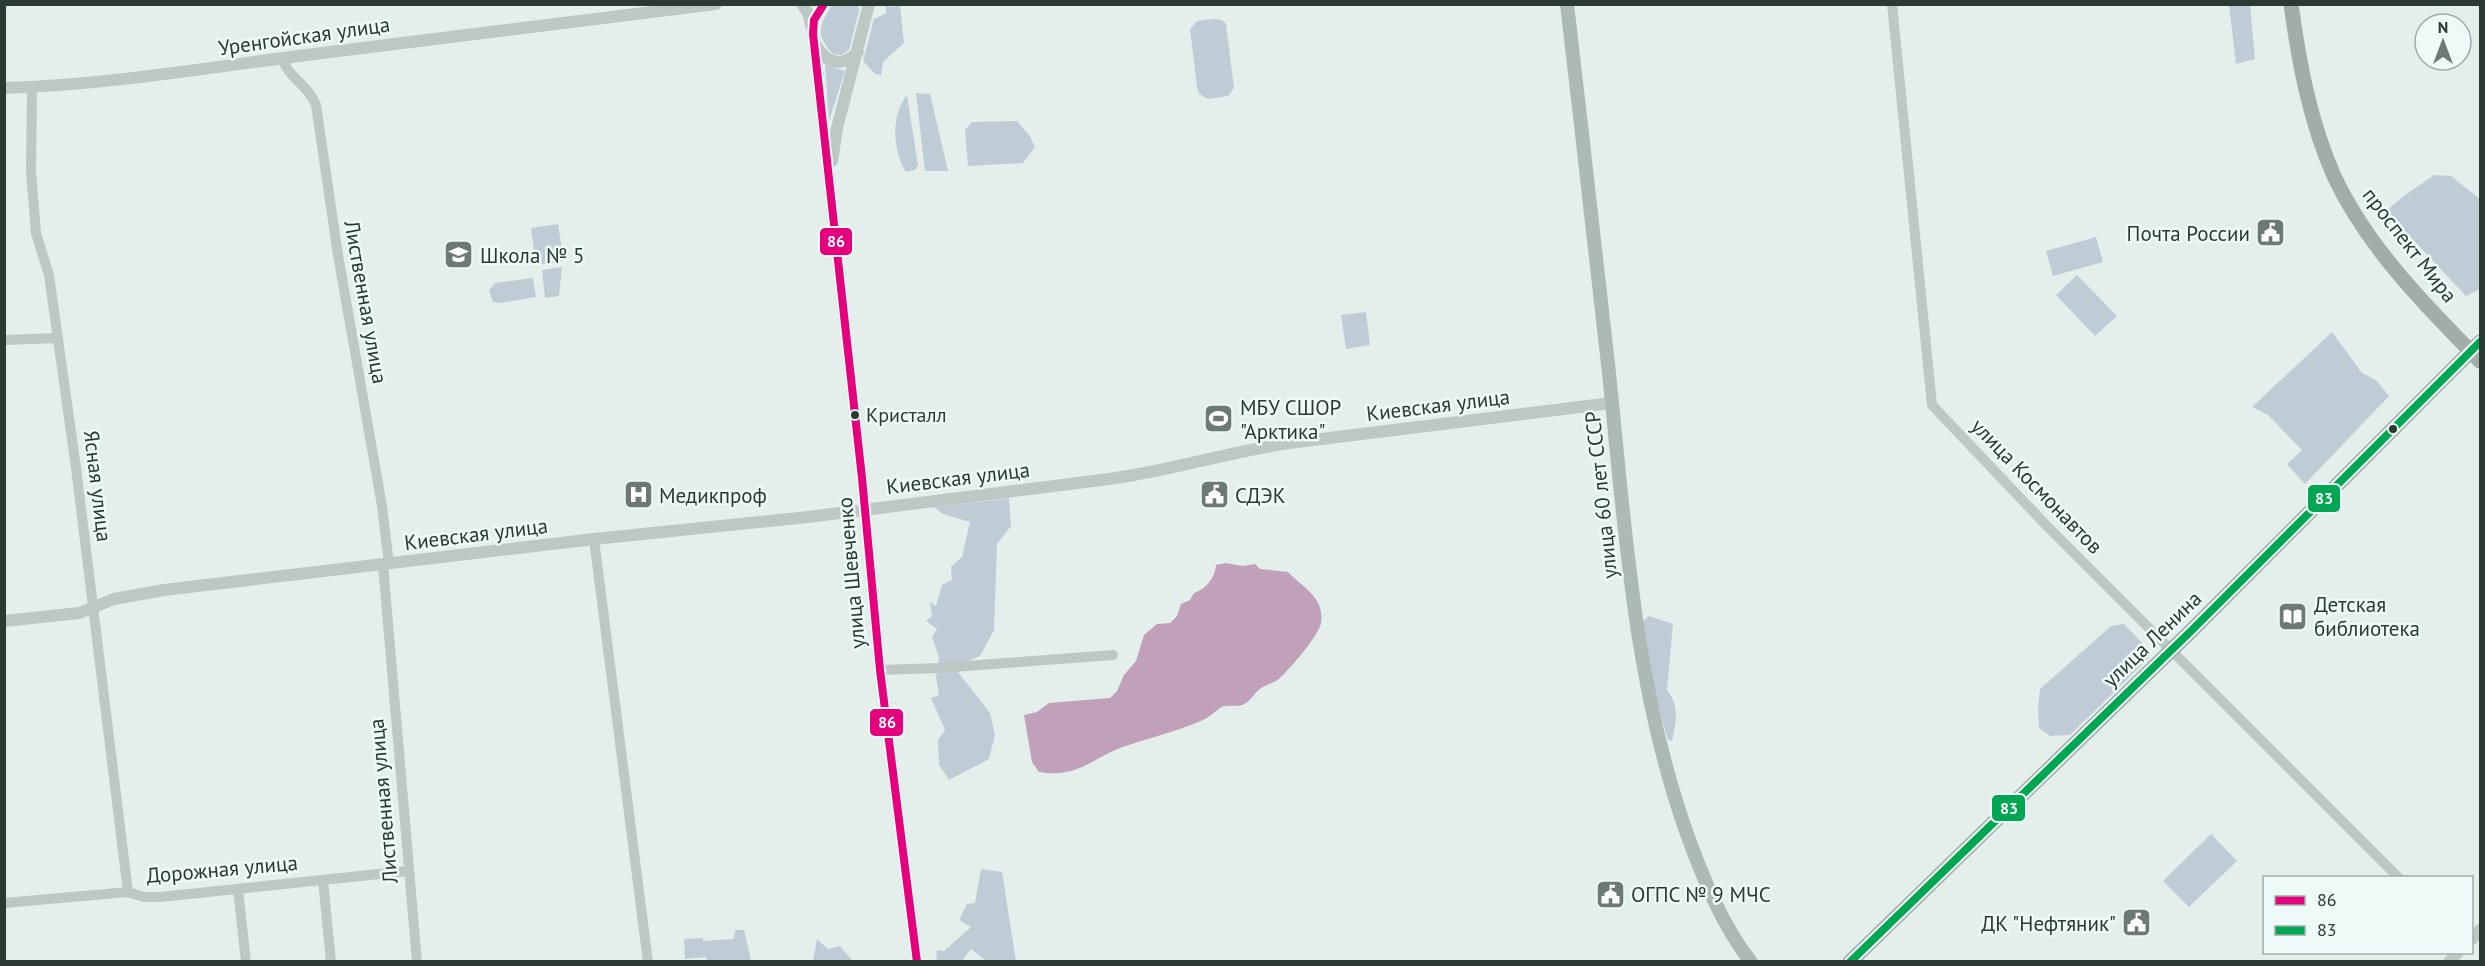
<svg xmlns="http://www.w3.org/2000/svg" width="2485" height="966" font-family="'PT Sans',sans-serif">
  <style>
    .green { fill: #bfccd5 }
    .water { fill: #c0a1b9 }
    .lines { fill: none; stroke-linecap: round; stroke-linejoin: round }
    .minor { stroke: #bdc8c4; stroke-width: 10 }
    .tertiary { stroke: #bdc8c4; stroke-width: 12 }
    .secondary { stroke: #adb9b5; stroke-width: 14 }
    .primary { stroke: #a2ada9; stroke-width: 15 }
    .bus-1-casing { stroke: #edfaf7; stroke-width: 12 }
    .bus-2-casing { stroke: #edfaf7; stroke-width: 12 }
    .bus-1 { stroke: #e5007d; stroke-width: 8 }
    .bus-2 { stroke: #00a651; stroke-width: 8 }
    .bus-dot { fill: #2b3933; stroke: #edfaf7; stroke-width: 2 }
    .labels { text-anchor: middle; dominant-baseline: central; stroke-width: 5; stroke-linejoin: round; paint-order: stroke }
    .bus-label { font-size: 20px; fill: #2b3933; stroke: #edfaf7; text-anchor: start }
    .street-label { font-size: 21px; fill: #2b3933; stroke: #edfaf7 }
    .poi-label { font-size: 21px; fill: #2b3933; stroke: #edfaf7; text-anchor: start }
    .line-badge { stroke: #edfaf7; stroke-width: 2 }
    .badge-label { font-size: 16px; text-anchor: middle; font-weight: bold; fill: #fff }
  </style>
  <rect width="100%" height="100%" fill="#e4efec"/>
  <path class="green" d="M832,5H858L859,11L849,50L841,55L833,54C815,35 819,26 832,5Z
    M886,5L889,7L900,6L904,43L883,62L881,75L875,74L863,61L874,19L886,13Z
    M2229,5H2250L2255,59L2236,64Z
    M1214,19L1222,20L1226,24L1234,88L1228,96L1208,99L1199,94L1197,87L1190,29L1197,21Z
    M825,65L845,71L829,121Z
    M916,93L930,94L948,171H925Z
    M907,95L918,165L915,170L906,172C893,150 890,117 907,95Z
    M1017,121L1030,136L1035,147L1023,163L968,166L965,130L972,122Z
    M2434,175L2451,176L2480,199V289L2466,296L2386,211L2404,196Z
    M558,224L564,261L536,265L531,228Z
    M2096,237L2103,262L2053,276L2046,251Z
    M562,267L559,296L545,298L542,270Z
    M2077,275L2117,316L2095,336L2056,295Z
    M533,278L536,297L500,303L493,302L489,290L495,283Z
    M1366,312L1370,345L1346,349L1341,315Z
    M2332,332L2362,373L2376,380L2389,396L2305,484L2287,464L2302,450L2268,415L2252,407Z
    M1009,498L1011,526L997,544L994,630L980,656L954,667L990,713L995,735L989,759L949,780L939,765L938,740L945,730L931,698L939,695L936,677L939,657L932,637L937,629L926,621L932,616L930,602L936,606L942,585L952,580L951,567L962,557L970,522L943,514L934,507Z
    M1649,616L1673,624L1667,690C1680,706 1676,723 1672,741L1668,740L1656,698L1643,621Z
    M2124,624L2143,644L2139,649L2149,658L2070,735L2050,736L2039,728L2038,707L2040,689L2111,626Z
    M2211,834L2237,861L2189,907L2163,881Z
    M981,869L1002,872L1016,961H986L971,949L962,961L936,962L937,950L944,951L971,927L959,920L967,904L975,903Z
    M735,930H744L751,960L756,961H707L706,957L685,959L684,939L702,938L704,941L734,939Z
    M817,939L828,949L840,946L853,961H813Z"/>
  <path class="water" d="M1226,563L1243,566L1255,564L1260,569L1288,572C1303,588 1325,597 1321,623C1319,635 1290,669 1280,678C1275,683 1266,684 1260,689C1254,693 1251,701 1244,704C1238,708 1229,704 1222,707C1215,711 1210,717 1203,720C1176,732 1148,738 1120,748C1088,761 1077,778 1039,772L1032,762L1024,715L1037,712L1049,703L1110,698L1117,691L1124,675L1136,661L1144,635L1157,624L1170,623L1177,616L1181,604L1190,600L1194,593C1206,589 1215,578 1216,565Z"/>
  <g class="lines">
    <path class="minor" d="M1892,4L1932,405L2045,524L2399,878
      M282,58C288,78 307,83 316,105L338,255L382,506L389,564
      M32,87L31,172L36,233L49,275L76,468L128,892
      M4,340L58,338
      M594,539L648,962
      M383,565L417,962
      M880,670L940,668L1113,655
      M323,880L331,962
      M238,889L246,962
      M4,903L128,892L144,897H160L408,871"/>
    <path class="tertiary" d="M802,4L808,13L812,28
      M824,4L814,20L813,34L862,478L880,670L917,962
      M815,44C826,64 842,68 858,52
      M4,88C106,85 206,68 306,55C443,37 580,20 716,4
      M832,161L837,128L869,4
      M4,621L79,613L114,599L164,590L594,539L808,517L1109,479C1170,471 1228,452 1289,443L1612,403
      M2472,939L2480,930
      M2449,962L2458,952"/>
    <path class="secondary" d="M1567,4C1581,127 1596,250 1609,373C1625,528 1634,685 1687,834C1703,878 1722,925 1751,962"/>
    <path class="primary" d="M2291,4C2299,63 2310,122 2334,176C2367,247 2426,306 2480,361
      M1850,962L2190,632L2480,342"/>
    <defs>
      <path id="bus-1" d="M824,4L814,20L813,34L862,478L880,670L917,962"/>
      <path id="bus-2" d="M1850,962L2190,632L2480,342"/>
    </defs>
    <use href="#bus-1" class="bus-1-casing"/>
    <use href="#bus-2" class="bus-2-casing"/>
    <use href="#bus-1" class="bus-1"/>
    <use href="#bus-2" class="bus-2"/>
  </g>
  <defs>
    <symbol id="civic-square" viewBox="-11 -11 22 22"><rect x="-9" y="-9" width="18" height="18" rx="4" fill="#6c7974" stroke="#edfaf7"/><path d="M-.6-6.5H3V-4.5H.6V-3L4-1V1h2V6H-6V1h2V-1L-.6-3ZM-1.2 2.5V6h2.4V2.5Z" fill="#fff"/></symbol>
    <symbol id="school-square" viewBox="-11 -11 22 22"><rect x="-9" y="-9" width="18" height="18" rx="4" fill="#6c7974" stroke="#edfaf7"/><path d="M0-5L7-2L0 1L-7-2ZM-4 1L0 2.5L4 1V4Q0 6-4 4Z" fill="#fff"/></symbol>
    <symbol id="stadium-square" viewBox="-11 -11 22 22"><rect x="-9" y="-9" width="18" height="18" rx="4" fill="#6c7974" stroke="#edfaf7"/><path d="M0-5a6.5 5 0 1 0 0 10a6.5 5 0 1 0 0-10ZM-3.5-1.8h7v3.6h-7Z" fill="#fff"/></symbol>
    <symbol id="hospital-square" viewBox="-11 -11 22 22"><rect x="-9" y="-9" width="18" height="18" rx="4" fill="#6c7974" stroke="#edfaf7"/><path d="M-5-5h3v3.5h4V-5h3V5h-3V1.5h-4V5h-3Z" fill="#fff"/></symbol>
    <symbol id="library-square" viewBox="-11 -11 22 22"><rect x="-9" y="-9" width="18" height="18" rx="4" fill="#6c7974" stroke="#edfaf7"/><path d="M-6-4Q-3-5.5-.7-3.5V5Q-3 3-6 4ZM6-4Q3-5.5 .7-3.5V5Q3 3 6 4Z" fill="#fff"/></symbol>
  </defs>
  <g fill-rule="evenodd">
    <use href="#civic-square" x="2254" y="216" width="33" height="33"/>
    <use href="#school-square" x="442" y="238" width="33" height="33"/>
    <use href="#stadium-square" x="1202" y="402" width="33" height="33"/>
    <use href="#hospital-square" x="622" y="478" width="33" height="33"/>
    <use href="#civic-square" x="1198" y="478" width="33" height="33"/>
    <use href="#library-square" x="2276" y="600" width="33" height="33"/>
    <use href="#civic-square" x="1594" y="878" width="33" height="33"/>
    <use href="#civic-square" x="2120" y="906" width="33" height="33"/>
  </g>
  <g class="bus-dot">
    <circle cx="855" cy="415" r="5"/>
    <circle cx="2393" cy="429" r="5"/>
  </g>
  <g class="labels">
    <g class="bus-label">
      <text x="866" y="415">Кристалл</text>
    </g>
    <g class="street-label">
      <text transform="translate(304 36) rotate(-8)">Уренгойская улица</text>
      <text transform="translate(2410 245) rotate(52)">проспект Мира</text>
      <text transform="translate(366 302) rotate(80)">Лиственная улица</text>
      <text transform="translate(1438 405) rotate(-7)">Киевская улица</text>
      <text transform="translate(958 478) rotate(-7)">Киевская улица</text>
      <text transform="translate(98 486) rotate(83)">Ясная улица</text>
      <text transform="translate(2037 486) rotate(46)">улица Космонавтов</text>
      <text transform="translate(1601 495) rotate(-96)">улица 60 лет СССР</text>
      <text transform="translate(476 534) rotate(-7)">Киевская улица</text>
      <text transform="translate(851 573) rotate(-95)">улица Шевченко</text>
      <text transform="translate(2152 639) rotate(-44)">улица Ленина</text>
      <text transform="translate(383 801) rotate(-95)">Лиственная улица</text>
      <text transform="translate(222 869) rotate(-5)">Дорожная улица</text>
    </g>
    <g class="poi-label">
      <text x="2250" y="233" text-anchor="end">Почта России</text>
      <text x="480" y="255">Школа № 5</text>
      <text x="1240" y="407">МБУ СШОР<tspan x="1240" dy="24">"Арктика"</tspan></text>
      <text x="659" y="495">Медикпроф</text>
      <text x="1235" y="495">СДЭК</text>
      <text x="2314" y="604">Детская<tspan x="2314" dy="24">библиотека</tspan></text>
      <text x="1631" y="894">ОГПС № 9 МЧС</text>
      <text x="2116" y="923" text-anchor="end">ДК "Нефтяник"</text>
    </g>
  </g>
  <g class="line-badge">
    <rect x="819" y="227" width="34" height="29" rx="6" fill="#e5007d"/>
    <rect x="2307" y="484" width="34" height="29" rx="6" fill="#00a651"/>
    <rect x="869" y="708" width="35" height="29" rx="6" fill="#e5007d"/>
    <rect x="1991" y="794" width="35" height="28" rx="6" fill="#00a651"/>
  </g>
  <g class="badge-label">
    <text x="836" y="247">86</text>
    <text x="2324" y="504">83</text>
    <text x="887" y="728">86</text>
    <text x="2009" y="814">83</text>
  </g>
  <rect width="2485" height="966" fill="none" stroke="#2b3933" stroke-width="12"/>
  <rect x="2263" y="876" width="210" height="78" fill="#edfaf7" stroke="#9fada9" stroke-width="1.5"/>
  <rect x="2275" y="896" width="30" height="9" fill="#e5007d" stroke="#9fada9" stroke-width="1.5"/>
  <text x="2317" y="906" font-size="18" fill="#2b3933">86</text>
  <rect x="2275" y="926" width="30" height="9" fill="#00a651" stroke="#9fada9" stroke-width="1.5"/>
  <text x="2317" y="936" font-size="18" fill="#2b3933">83</text>
  <g transform="translate(2443 42)"><circle r="28" fill="#edfaf7" stroke="#9fada9" stroke-width="1.5"/>
  <path d="M0-4.5L10 22L0 15L-10 22Z" fill="#6c7974"/>
  <text y="-9" font-size="16" font-weight="bold" text-anchor="middle" fill="#2b3933">N</text>
  </g>
</svg>
